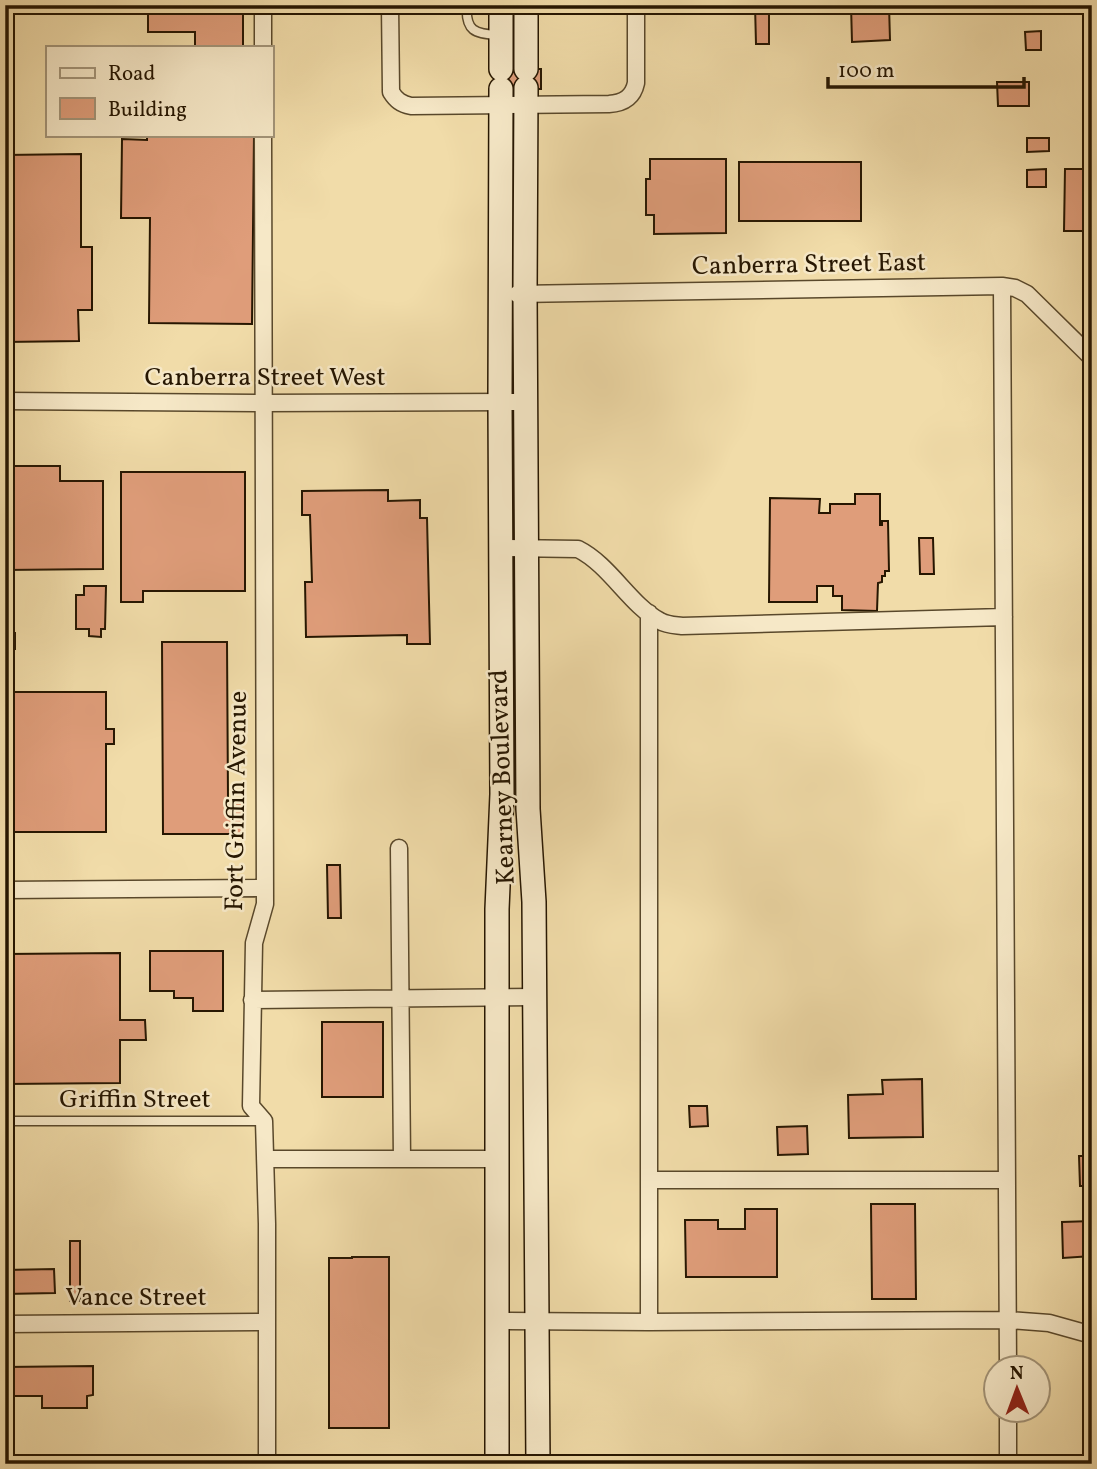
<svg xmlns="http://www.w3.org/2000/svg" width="1097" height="1469" font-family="Vollkorn,serif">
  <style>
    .building { fill: #df9d7a; stroke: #261601; stroke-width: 2 }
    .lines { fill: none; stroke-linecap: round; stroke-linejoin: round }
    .lane-casing { stroke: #59482b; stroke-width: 11 }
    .street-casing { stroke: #59482b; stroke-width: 19 }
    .secondary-casing { stroke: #261601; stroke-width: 26 }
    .lane { stroke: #f6e8c7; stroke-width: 8 }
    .street { stroke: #f6e8c7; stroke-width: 16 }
    .secondary { stroke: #f6e8c7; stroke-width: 23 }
    .labels { text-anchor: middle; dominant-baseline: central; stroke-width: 5; stroke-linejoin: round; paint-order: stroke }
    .street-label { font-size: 26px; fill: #261601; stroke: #f6e8c7 }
  </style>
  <rect width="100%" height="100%" fill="#f1dca9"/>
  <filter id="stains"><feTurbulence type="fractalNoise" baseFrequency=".00286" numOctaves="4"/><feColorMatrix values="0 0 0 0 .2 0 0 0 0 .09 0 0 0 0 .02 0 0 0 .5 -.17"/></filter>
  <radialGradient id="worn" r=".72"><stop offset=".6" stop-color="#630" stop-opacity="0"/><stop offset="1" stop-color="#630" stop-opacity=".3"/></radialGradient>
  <path class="building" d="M148,5H243V47H195V32H148Z
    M755,5H769V44H756Z
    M851,5H889L890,40L852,42Z
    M1041,31V50H1026L1025,32Z
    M494,69H541V89H494Z
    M997,82H1029V106H998Z
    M147,135H254L252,324L149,323L150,218H121L122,139L147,140Z
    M1027,138H1049V151L1027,152Z
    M81,154V247H92V310H78L79,341L5,342V155Z
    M650,159H726V233L654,234V215H646V179H650Z
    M739,162H861V221H739Z
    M1046,169V187H1027V170Z
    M1065,169H1090L1089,231H1064Z
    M5,466H60V481H103V569L5,570Z
    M121,472H245V591H143V602H121Z
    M388,490V501L420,500V518H427L430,644H407V635L306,637L305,582H312L310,515H302V491Z
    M855,494H880V525H882V521H888L889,571H885V576H882V582L878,583L877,611L842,610V596H833V586H817V602H769L770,498L820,499L819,513H830V504H855Z
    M919,538H933L934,574H920Z
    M84,586H106L105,629H101V637L89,636V629H76V595H84Z
    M5,633H15V649H5Z
    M162,642H227L228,799H244V834H163Z
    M5,692H106V729H114V744H106V832H5Z
    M327,865H340L341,918H328Z
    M150,951H223V1011H193V998H174V991H150Z
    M120,953V1020H145L146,1040H120V1083L5,1084V954Z
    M322,1022H383V1097H322Z
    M922,1079L923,1137L849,1138L848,1095L883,1094L882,1080Z
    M689,1106H707L708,1126L690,1127Z
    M807,1126L808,1154L778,1155L777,1127Z
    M1079,1156H1092V1186H1080Z
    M871,1204H915L916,1299H872Z
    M745,1209H777V1277H686L685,1220H718V1229H745Z
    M1092,1221V1256L1063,1258L1062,1222Z
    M70,1241H80V1301H70Z
    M352,1257H389V1428H329V1258H352Z
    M54,1269L55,1293L5,1294V1270Z
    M93,1366V1395L87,1396V1408H42V1396H5V1367Z
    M93,1462V1464H5V1463Z"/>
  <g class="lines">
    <defs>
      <path id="lane" d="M467,5C465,31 475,34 498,35
        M5,1121H264"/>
      <path id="street" d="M263,5V47
        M390,5L391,92C396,100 401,104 411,106L609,104C624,103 633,97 636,83V5
        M263,135L265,904L254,943L251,1106L264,1121L267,1224V1464
        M1002,286L1008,1368
        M517,294L1002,286L1015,288L1027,294L1092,358
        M5,401L264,403L525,402
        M502,548L578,549C610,565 630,605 660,621C667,625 674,625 682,626L1004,617
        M649,613V1322
        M399,848L402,1159
        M5,890L265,888
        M252,1000L534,997
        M265,1159H497
        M650,1180H1006
        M496,1321L649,1322L1008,1320L1049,1323L1092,1335
        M5,1324L267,1322
        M1008,1410V1464"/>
      <path id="secondary" d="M501,5V69
        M526,69V5
        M526,88L525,294L528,809L534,902L538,1464
        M497,1464V909L502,794L500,402L501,89"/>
    </defs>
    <use href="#lane" class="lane-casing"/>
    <use href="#street" class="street-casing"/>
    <use href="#secondary" class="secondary-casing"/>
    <use href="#lane" class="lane"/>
    <use href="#street" class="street"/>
    <use href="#secondary" class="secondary"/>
  </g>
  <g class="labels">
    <g class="street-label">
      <text transform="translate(809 265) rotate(-1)">Canberra Street East</text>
      <text x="265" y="378">Canberra Street West</text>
      <text transform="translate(503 777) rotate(-92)">Kearney Boulevard</text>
      <text transform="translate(237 801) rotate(-89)">Fort Griffin Avenue</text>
      <text x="135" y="1100">Griffin Street</text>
      <text x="136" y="1298">Vance Street</text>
    </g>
  </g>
  <rect width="1097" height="1469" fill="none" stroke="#f1dca9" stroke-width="28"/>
  <rect x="7" y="7" width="1083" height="1455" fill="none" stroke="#261601" stroke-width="3.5"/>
  <rect x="14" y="14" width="1069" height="1441" fill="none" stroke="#261601" stroke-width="2"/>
  <rect x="46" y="46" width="228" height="91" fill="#f6e8c7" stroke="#a39478" stroke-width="2"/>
  <rect x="60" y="68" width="35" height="10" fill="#f6e8c7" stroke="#a39478" stroke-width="2"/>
  <text x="108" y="80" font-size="21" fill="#261601">Road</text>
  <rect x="60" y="98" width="35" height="21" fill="#df9d7a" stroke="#a39478" stroke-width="2"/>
  <text x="108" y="116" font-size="21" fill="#261601">Building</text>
  <g transform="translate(1017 1389) rotate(359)"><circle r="33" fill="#f6e8c7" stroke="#a39478" stroke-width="2"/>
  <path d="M0-5L12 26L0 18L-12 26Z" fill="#8f2418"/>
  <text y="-10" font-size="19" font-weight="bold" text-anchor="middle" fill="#261601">N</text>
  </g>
  <path d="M828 77v10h196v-10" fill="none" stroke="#261601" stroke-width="3.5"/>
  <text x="838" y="77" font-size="21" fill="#261601" stroke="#f6e8c7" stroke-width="5" paint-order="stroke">100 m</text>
  <rect width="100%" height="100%" filter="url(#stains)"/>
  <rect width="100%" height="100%" fill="url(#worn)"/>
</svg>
